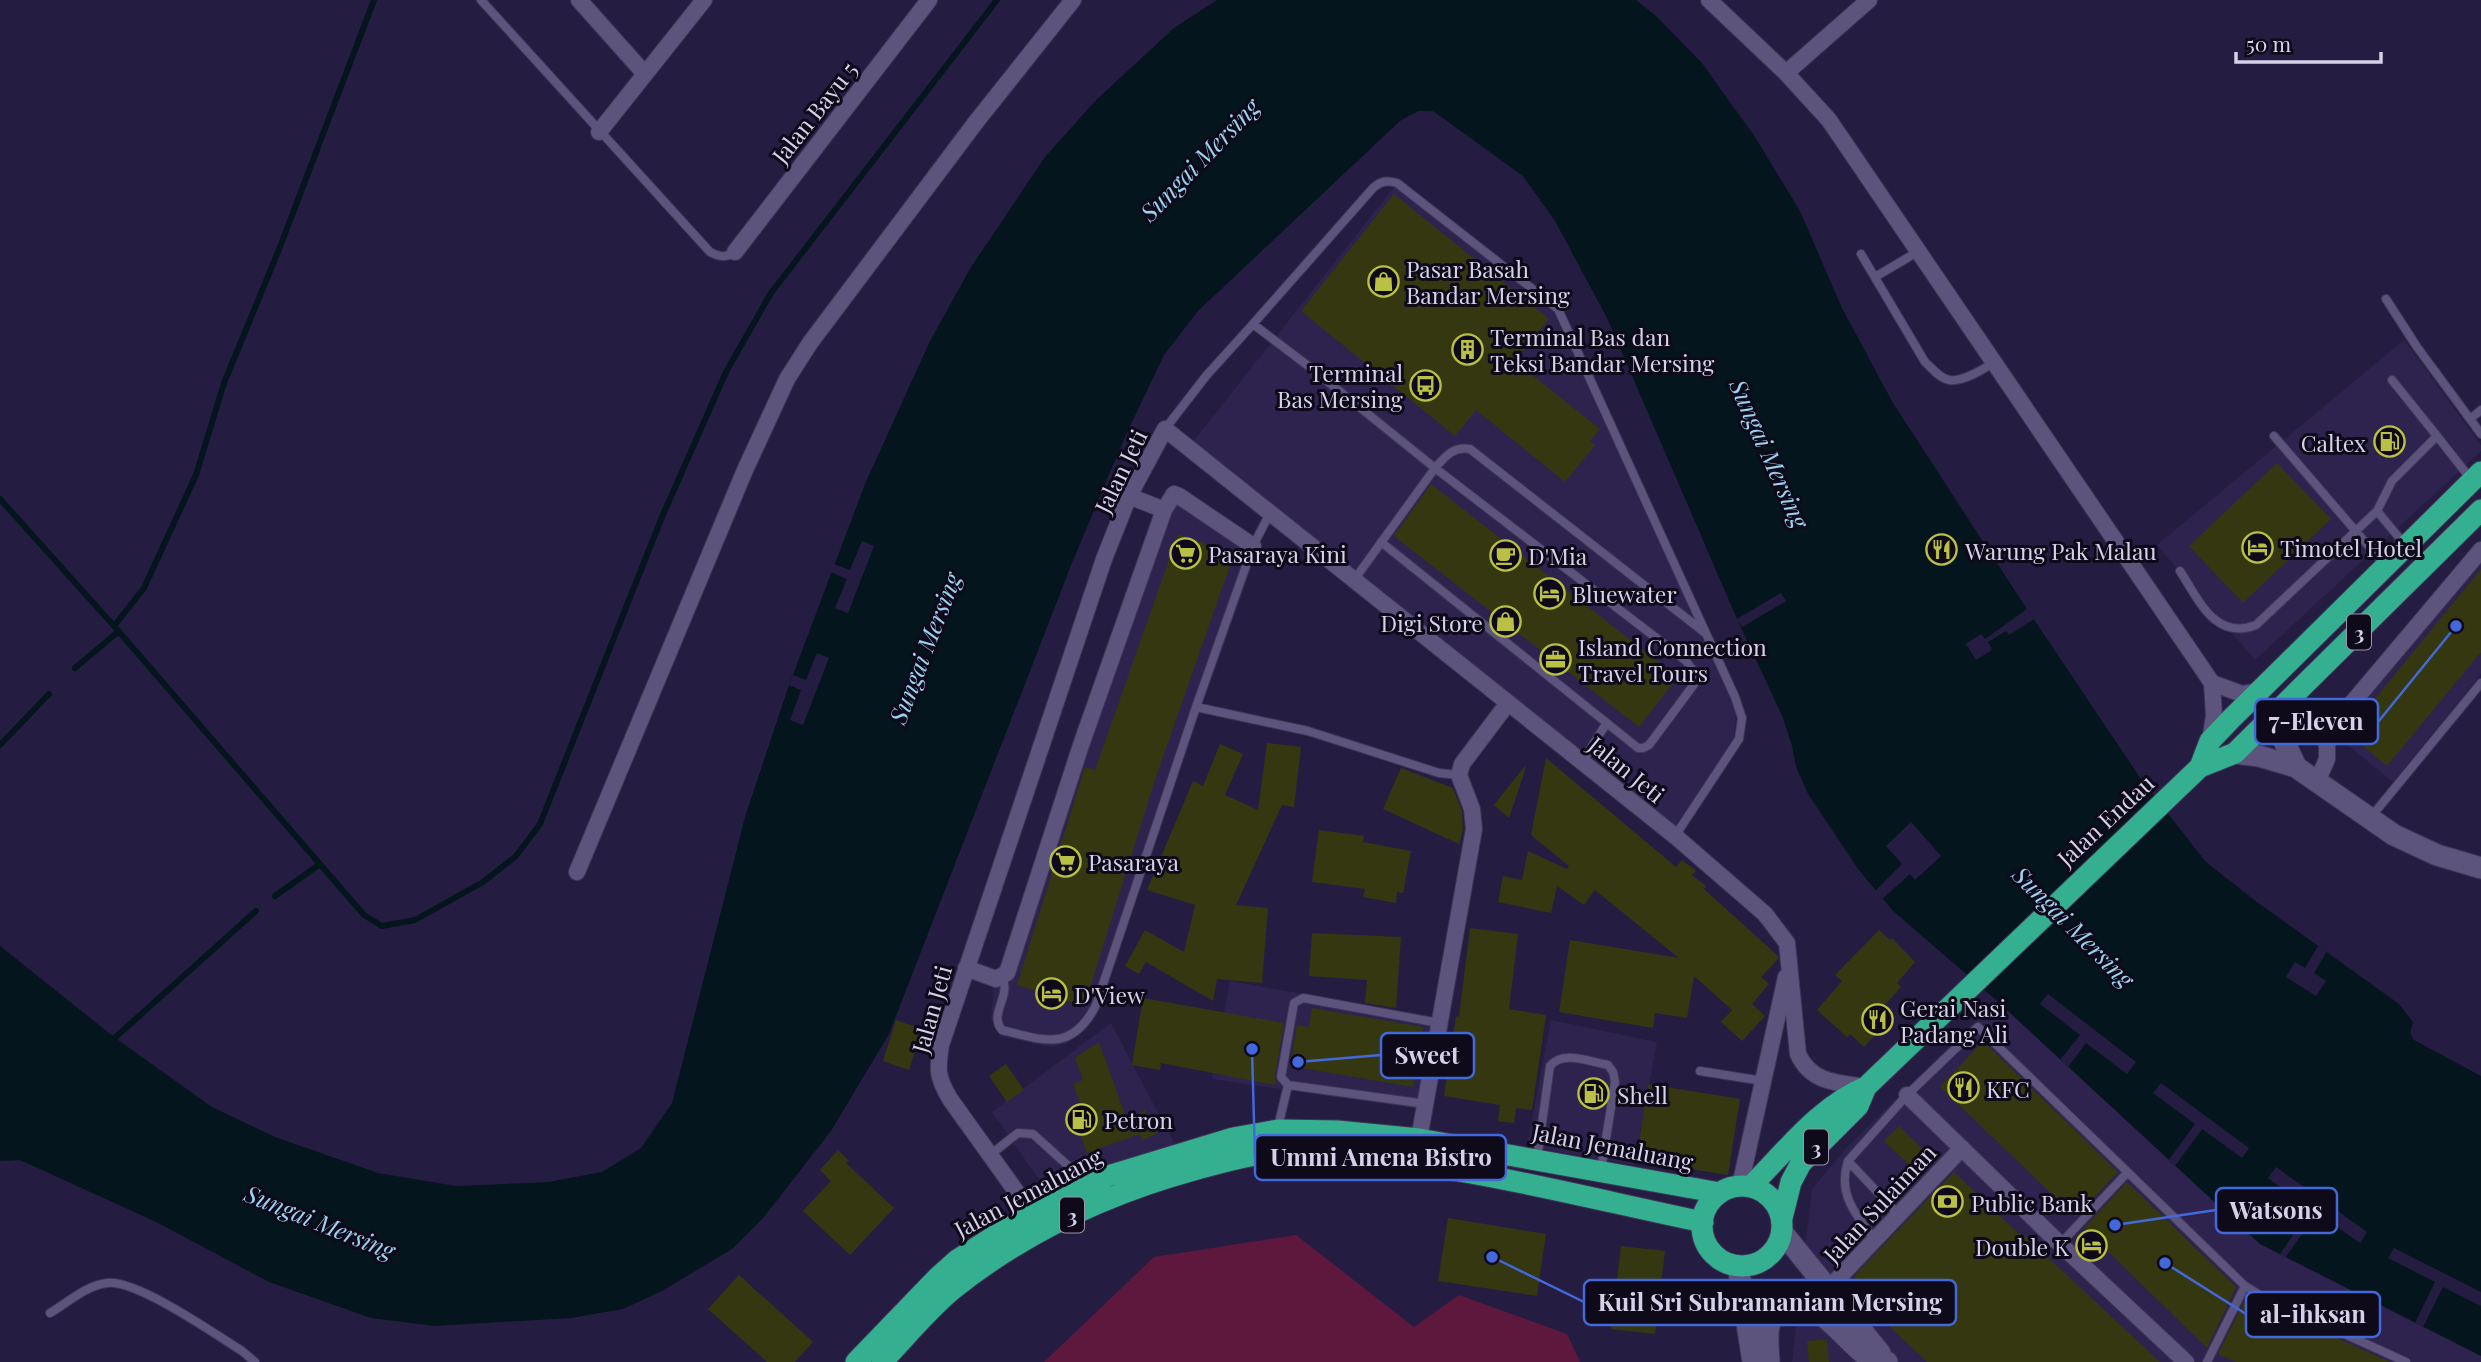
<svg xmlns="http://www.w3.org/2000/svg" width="2481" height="1362" font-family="'Playfair Display',serif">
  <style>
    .built { fill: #2d234e }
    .green { fill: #5f183d }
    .water { fill: #05151d }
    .pier { fill: #251d41 }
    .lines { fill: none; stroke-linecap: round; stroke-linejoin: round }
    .stream { stroke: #05151d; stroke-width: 6 }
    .building { fill: #353711 }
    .lane-casing { stroke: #3e3656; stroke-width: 10 }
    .street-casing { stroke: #3e3656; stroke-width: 18 }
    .secondary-casing { stroke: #3e3656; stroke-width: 23 }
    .highway-casing { stroke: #3e3656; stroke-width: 23 }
    .lane { stroke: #5c547d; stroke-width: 8 }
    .street { stroke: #5c547d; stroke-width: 16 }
    .secondary { stroke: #5c547d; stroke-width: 21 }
    .highway { stroke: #34b091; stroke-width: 21 }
    .labels { text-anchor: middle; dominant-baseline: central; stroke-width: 6; stroke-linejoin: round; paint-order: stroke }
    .shield { fill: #0e0a1a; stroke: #9995ab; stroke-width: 2 }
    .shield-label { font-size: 21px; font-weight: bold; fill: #d4d1e9 }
    .street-label { font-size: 23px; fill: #d4d1e9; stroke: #0e0a1a }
    .poi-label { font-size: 23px; fill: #d4d1e9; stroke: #0e0a1a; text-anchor: start }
    .water-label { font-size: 24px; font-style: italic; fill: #9bd2ef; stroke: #0e0a1a }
    .leader { fill: none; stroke: #4268db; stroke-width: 2.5 }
    .callout-dot { fill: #4268db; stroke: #0e0a1a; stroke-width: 2.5 }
    .callout { fill: #0e0a1a; stroke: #4268db; stroke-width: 2.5 }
    .callout-label { font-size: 24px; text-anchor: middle; font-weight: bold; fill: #d4d1e9 }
  </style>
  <rect width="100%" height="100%" fill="#251d41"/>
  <path class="built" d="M1395,186L1554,312L1730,696L1736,715L1734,738L1675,826L1192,443Z
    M2404,340L2481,445V451L2255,660L2157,545Z
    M1179,487L1260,543L1171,793L1099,1011L1092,1023L1067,1043L1052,1047L1000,1036L991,1019L994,987L1103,658L1162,500L1168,490Z
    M2481,539V674L2393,782L2323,725Z
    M1230,981L1435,1017L1419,1109L1212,1079Z
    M1996,1000L2260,1244L2481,1356V1362H1792L1812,1189L1848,1146Z
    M1551,1020L1657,1042L1634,1165L1527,1146Z
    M1111,1023L1176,1147L1052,1198L992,1112Z"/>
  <path class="green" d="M1296,1235L1414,1327L1459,1295L1567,1334L1580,1362H1044L1154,1257Z"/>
  <path class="water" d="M1217,0H1636L1656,16L1702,63L1755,137L1800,211L1842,308L1893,403L2021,600L2143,782L2206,862L2257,902L2399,1004L2413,1022L2410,1033L2414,1040L2481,1076V1356L2260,1244L1996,1000L1892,910L1858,869L1808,794L1796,767L1792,746L1783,718L1737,619L1607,318L1555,221L1523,176L1433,111H1418L1400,121L1198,311L1164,355L1124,439L1072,563L889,1034L831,1131L764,1217L732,1249L662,1291L623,1309L571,1318L434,1326L371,1318L269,1282L156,1222L20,1160L0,1161V946L114,1037L212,1107L275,1137L378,1173L456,1186L548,1182L602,1172L641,1148L672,1103L745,817L789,685L865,484L930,341L971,267L1045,157L1095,101L1174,28Z"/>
  <path class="pier" d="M862,541L874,546L848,613L835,608L847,579L828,571L831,563L850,570Z
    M1781,593L1786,601L1742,627L1737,619Z
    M2027,609L2034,619L2009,635L2006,631L1988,642L1992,650L1976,660L1966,644L1981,634L1985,639Z
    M817,653L829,658L803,725L790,720L801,690L789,685L793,675L806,680Z
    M1911,822L1941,856L1915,880L1910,874L1880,901L1873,893L1902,864L1886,846Z
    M2318,946L2327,951L2314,973L2326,981L2316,996L2286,977L2295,962L2305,968Z
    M2048,994L2136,1062L2127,1074L2086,1043L2068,1067L2060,1060L2080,1035L2040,1004Z
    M2161,1083L2249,1148L2242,1158L2202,1129L2175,1166L2168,1161L2195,1124L2153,1093Z
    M2276,1167L2367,1232L2360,1243L2317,1213L2285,1258L2280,1254L2311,1209L2268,1178Z
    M2394,1248L2481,1292V1306L2443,1287L2423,1327L2415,1323L2435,1282L2388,1258Z"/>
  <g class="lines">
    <path class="stream" d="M0,499L114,626L364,915L382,926L415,920L483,882L516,856L540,824L662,517L726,372L771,293L997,0
      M114,626L144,588L196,475L224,383L278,252L374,0
      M75,668L119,631
      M0,745L49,694
      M275,896L320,864
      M109,1043L256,911"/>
  </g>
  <path class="building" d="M1394,194L1549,319L1515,361L1600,429L1590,441L1595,445L1565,482L1476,410L1455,436L1301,311Z
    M2277,463L2331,519L2243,603L2189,546Z
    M1431,484L1678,677L1639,727L1394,536Z
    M1178,534L1234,554L1155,780L1084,1007L1017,985L1085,767L1095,770Z
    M2481,569V652L2387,766L2347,733Z
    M1267,743L1301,747L1294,807L1282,805L1236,905L1268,908L1262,983L1217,979L1213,1001L1146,962L1139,974L1125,966L1145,930L1184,952L1195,905L1147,890L1193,781L1203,786L1220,744L1243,754L1225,795L1258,810Z
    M1546,758L1676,867L1682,860L1696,871L1692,875L1706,886L1704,889L1778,956V959L1761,977L1769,984L1752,1004L1765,1016L1742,1041L1721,1022L1732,1010L1694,976L1687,1018L1655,1013L1653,1028L1559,1012L1570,940L1679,958L1595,890L1584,905L1557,886L1551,913L1498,902L1503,876L1522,880L1528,851L1567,869L1569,866L1531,835Z
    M1525,766L1526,767L1509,818L1494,805Z
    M1401,768L1453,788L1462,811L1463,829L1459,844L1383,809Z
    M1319,830L1364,836L1363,842L1411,851L1403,893L1397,892L1396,903L1363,897L1365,889L1312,882Z
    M1470,928L1518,934L1509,1009L1546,1015L1532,1110L1516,1108L1514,1123L1498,1121L1500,1105L1444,1096L1456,1016L1459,1017Z
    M1879,930L1890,940L1892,938L1915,962L1897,983L1901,987L1875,1016L1885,1025L1864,1047L1850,1034L1847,1037L1817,1010L1842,981L1835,975Z
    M1312,933L1401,937L1396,1008L1365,1003L1367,980L1309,976Z
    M1143,998L1284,1023L1275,1076V1085L1161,1063L1160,1070L1132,1065Z
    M1312,1008L1423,1027L1413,1087L1290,1066L1297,1025L1309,1027Z
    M896,1020L922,1029L909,1070L883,1061Z
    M1983,1041L2118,1172L2076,1217L1940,1087Z
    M1099,1042L1127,1120L1145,1110L1158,1133L1143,1140L1140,1134L1087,1153L1074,1119L1085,1115L1073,1084L1083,1080L1075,1058Z
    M1006,1064L1024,1090L1007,1102L989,1076Z
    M1648,1084L1740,1099L1728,1175L1636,1160Z
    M1899,1126L1935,1161L1921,1176L1884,1141Z
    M838,1150L849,1161L846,1163L894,1208L850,1255L803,1211L831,1181L820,1170Z
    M1954,1172L2019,1234H2023L2160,1362H1927L1853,1292L1855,1275Z
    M2127,1182L2236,1287L2207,1348L2084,1228Z
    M1448,1218L1546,1234L1537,1296L1438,1281Z
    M1621,1246L1665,1251L1655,1334L1611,1329Z
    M739,1275L813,1342L795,1362H767L708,1309Z
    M2246,1298L2271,1308L2390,1362H2236L2218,1354Z
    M1827,1339L1829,1362H1809L1807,1341Z"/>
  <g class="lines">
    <defs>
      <path id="lane" d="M481,0L710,252C720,257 725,258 735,252
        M1861,254L1925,362C1932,368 1939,378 1949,380C1963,382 1982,370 1993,363
        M1875,277L1919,251
        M2386,299L2417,347L2470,419
        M1253,324L1373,188C1381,181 1387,180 1397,183L1558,309L1735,697L1742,718L1739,739L1675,836
        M2392,380L2437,436
        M2481,410L2470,419L2481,434
        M1165,429L1206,376L1253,324L1307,365L1435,468L1685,660L1693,670L1695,683L1649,745L1643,748H1638L1381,542
        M2274,436L2384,564
        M2377,511L2406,546
        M2180,571C2199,600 2215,641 2256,625L2377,511L2392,481L2437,436L2470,478
        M1354,580L1435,468C1445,457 1453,446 1470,449L1704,632
        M1196,707L1308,731L1439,773L1459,775
        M1582,762L1606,724
        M2371,817L2481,683
        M1002,977C1012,996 988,1014 1002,1030C1045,1041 1072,1052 1096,1005L1196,707L1253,546L1270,513
        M1700,1071L1763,1081
        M1288,1085L1281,1077L1294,1003L1303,998L1439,1023
        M1288,1085L1426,1104
        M1278,1127L1288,1085
        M990,1155L1018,1133L1033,1134L1075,1172L1084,1187
        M1537,1159L1550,1066C1563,1050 1590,1062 1608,1065L1613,1072L1615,1082L1601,1170
        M1848,1161C1837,1194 1856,1215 1875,1240
        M1899,1215L1848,1161L1907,1095L1978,1027L2245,1286L2263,1297L2406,1362
        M2060,1244L2127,1173
        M50,1313C67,1303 87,1285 107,1283C136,1279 215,1334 242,1351L255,1362
        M2207,1362L2245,1286"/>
      <path id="street" d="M579,0L645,74
        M1709,0L1786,73L1829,120L2212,683L2214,716L2210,741
        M1786,73L1869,0
        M599,132L704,0
        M735,252L929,0
        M1164,510L1174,494L1179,496L1253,546
        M2212,683L2242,694L2258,691
        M2317,782L2327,759V736L2331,728L2481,550
        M577,872L745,470L787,379L810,343L976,122L1073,0
        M966,968L996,979L1007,973L1081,745L1164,510L1129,496
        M1907,1095L2060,1244L2186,1362
        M1419,1139L1474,829L1472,809L1459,775L1462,764L1508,703
        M1740,1186L1786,977
        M1033,1215L950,1099C937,1077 937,1070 941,1045L1104,559L1129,496L1165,429L1675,836L1765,914L1787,943L1798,1054C1811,1083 1838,1083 1866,1087
        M1828,1289L1962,1148"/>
      <path id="secondary" d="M2281,710L2279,730L2296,767L2394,835L2437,855L2481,868
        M2235,753L2259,756L2296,767
        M1782,1232L1880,1353
        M1738,1266L1753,1362
        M1769,1362C1768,1343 1764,1320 1780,1306C1806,1282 1849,1347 1871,1359C1876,1361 1883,1361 1887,1362"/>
      <path id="highway" d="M2200,767L2210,741L2231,719L2481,472
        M1702 1226a40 40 0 1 1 80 0a40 40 0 1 1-80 0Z
        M1750,1187C1785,1152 1820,1106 1866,1087L2200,767L2235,753L2481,510
        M1782,1218L1791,1182L1801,1163L1858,1106L1866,1087
        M856,1362L938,1277L957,1260L1002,1231L1108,1176L1233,1138L1278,1130L1337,1131L1419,1139L1720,1193
        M882,1362C905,1338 927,1311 952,1290C1024,1232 1109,1193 1197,1169C1221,1163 1245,1155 1270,1153C1298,1150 1327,1154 1354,1157C1472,1167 1587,1198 1703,1222"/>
    </defs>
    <use href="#lane" class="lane-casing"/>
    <use href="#street" class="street-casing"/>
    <use href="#secondary" class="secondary-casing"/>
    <use href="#highway" class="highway-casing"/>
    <use href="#lane" class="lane"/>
    <use href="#street" class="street"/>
    <use href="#secondary" class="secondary"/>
    <use href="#highway" class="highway"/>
  </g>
  <defs>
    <symbol id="shop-ring" viewBox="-11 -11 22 22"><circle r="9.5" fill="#0e0a1a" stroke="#bac045" stroke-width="1.5"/><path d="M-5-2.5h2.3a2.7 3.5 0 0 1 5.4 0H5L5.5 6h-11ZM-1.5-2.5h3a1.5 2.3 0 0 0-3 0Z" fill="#bac045"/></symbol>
    <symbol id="building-ring" viewBox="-11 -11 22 22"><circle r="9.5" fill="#0e0a1a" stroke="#bac045" stroke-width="1.5"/><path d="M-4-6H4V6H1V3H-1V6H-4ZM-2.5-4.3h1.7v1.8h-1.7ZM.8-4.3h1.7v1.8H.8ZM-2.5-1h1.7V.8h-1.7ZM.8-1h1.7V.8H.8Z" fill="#bac045"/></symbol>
    <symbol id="bus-ring" viewBox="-11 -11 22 22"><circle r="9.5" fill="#0e0a1a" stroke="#bac045" stroke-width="1.5"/><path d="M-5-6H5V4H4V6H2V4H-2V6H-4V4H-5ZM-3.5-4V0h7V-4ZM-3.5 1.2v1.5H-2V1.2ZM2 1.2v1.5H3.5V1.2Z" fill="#bac045"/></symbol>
    <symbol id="fuel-ring" viewBox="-11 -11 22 22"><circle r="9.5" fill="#0e0a1a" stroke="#bac045" stroke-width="1.5"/><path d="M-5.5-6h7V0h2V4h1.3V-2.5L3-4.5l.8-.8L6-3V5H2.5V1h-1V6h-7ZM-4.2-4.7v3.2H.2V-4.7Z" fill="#bac045"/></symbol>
    <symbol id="hotel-ring" viewBox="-11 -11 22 22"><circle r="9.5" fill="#0e0a1a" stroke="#bac045" stroke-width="1.5"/><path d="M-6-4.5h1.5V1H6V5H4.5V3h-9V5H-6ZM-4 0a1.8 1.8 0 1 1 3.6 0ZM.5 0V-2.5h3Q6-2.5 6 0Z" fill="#bac045"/></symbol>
    <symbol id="restaurant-ring" viewBox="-11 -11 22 22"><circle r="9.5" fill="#0e0a1a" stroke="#bac045" stroke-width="1.5"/><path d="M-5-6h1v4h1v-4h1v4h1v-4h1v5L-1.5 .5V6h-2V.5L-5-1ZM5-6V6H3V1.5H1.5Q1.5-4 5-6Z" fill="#bac045"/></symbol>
    <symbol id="supermarket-ring" viewBox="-11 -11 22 22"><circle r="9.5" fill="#0e0a1a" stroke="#bac045" stroke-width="1.5"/><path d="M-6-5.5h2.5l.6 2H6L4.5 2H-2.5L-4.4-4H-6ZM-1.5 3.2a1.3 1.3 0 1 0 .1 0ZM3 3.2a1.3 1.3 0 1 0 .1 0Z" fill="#bac045"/></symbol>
    <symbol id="cafe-ring" viewBox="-11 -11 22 22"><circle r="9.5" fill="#0e0a1a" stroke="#bac045" stroke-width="1.5"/><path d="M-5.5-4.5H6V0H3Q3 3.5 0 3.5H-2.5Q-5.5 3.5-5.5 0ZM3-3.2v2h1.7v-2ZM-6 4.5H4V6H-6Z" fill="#bac045"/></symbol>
    <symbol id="office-ring" viewBox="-11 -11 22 22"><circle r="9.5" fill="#0e0a1a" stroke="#bac045" stroke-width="1.5"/><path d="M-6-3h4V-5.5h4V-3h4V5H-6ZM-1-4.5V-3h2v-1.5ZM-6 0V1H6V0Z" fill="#bac045"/></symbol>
    <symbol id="bank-ring" viewBox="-11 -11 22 22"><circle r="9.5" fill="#0e0a1a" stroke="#bac045" stroke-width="1.5"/><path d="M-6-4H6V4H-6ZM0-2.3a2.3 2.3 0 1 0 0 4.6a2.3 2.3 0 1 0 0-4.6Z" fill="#bac045"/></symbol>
  </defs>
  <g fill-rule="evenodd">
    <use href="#shop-ring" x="1366" y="264" width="35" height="35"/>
    <use href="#building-ring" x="1450" y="332" width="35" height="35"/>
    <use href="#bus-ring" x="1408" y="368" width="35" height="35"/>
    <use href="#fuel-ring" x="2372" y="424" width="35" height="35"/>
    <use href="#hotel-ring" x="2240" y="530" width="35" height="35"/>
    <use href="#restaurant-ring" x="1924" y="532" width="35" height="35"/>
    <use href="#supermarket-ring" x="1168" y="536" width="35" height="35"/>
    <use href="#cafe-ring" x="1488" y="538" width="35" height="35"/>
    <use href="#hotel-ring" x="1532" y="576" width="35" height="35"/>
    <use href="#shop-ring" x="1488" y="604" width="35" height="35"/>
    <use href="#office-ring" x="1538" y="642" width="35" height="35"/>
    <use href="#supermarket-ring" x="1048" y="844" width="35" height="35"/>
    <use href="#hotel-ring" x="1034" y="976" width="35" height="35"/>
    <use href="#restaurant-ring" x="1860" y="1002" width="35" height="35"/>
    <use href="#restaurant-ring" x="1946" y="1070" width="35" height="35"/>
    <use href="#fuel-ring" x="1576" y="1076" width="35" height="35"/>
    <use href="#fuel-ring" x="1064" y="1102" width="35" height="35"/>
    <use href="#bank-ring" x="1930" y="1184" width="35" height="35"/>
    <use href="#hotel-ring" x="2074" y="1228" width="35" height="35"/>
  </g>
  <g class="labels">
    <g class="shield">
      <rect x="2347" y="614.5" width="24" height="35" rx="5"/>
      <rect x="1804" y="1129.5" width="24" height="35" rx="5"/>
      <rect x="1060" y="1197.5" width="24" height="35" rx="5"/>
    </g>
    <g class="shield-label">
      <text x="2359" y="632">3</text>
      <text x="1816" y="1147">3</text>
      <text x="1072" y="1215">3</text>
    </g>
    <g class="street-label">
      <text transform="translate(814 112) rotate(-52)">Jalan Bayu 5</text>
      <text transform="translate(1120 471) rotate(-64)">Jalan Jeti</text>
      <text transform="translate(1627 769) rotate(39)">Jalan Jeti</text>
      <text transform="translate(2105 820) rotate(-43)">Jalan Endau</text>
      <text transform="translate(931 1009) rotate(-74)">Jalan Jeti</text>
      <text transform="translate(1613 1146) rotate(11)">Jalan Jemaluang</text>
      <text transform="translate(1028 1192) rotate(-28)">Jalan Jemaluang</text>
      <text transform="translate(1879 1203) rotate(-47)">Jalan Sulaiman</text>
    </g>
    <g class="poi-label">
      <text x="1406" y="268">Pasar Basah<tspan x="1406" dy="26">Bandar Mersing</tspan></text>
      <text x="1490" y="336">Terminal Bas dan<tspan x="1490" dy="26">Teksi Bandar Mersing</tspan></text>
      <text x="1403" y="372" text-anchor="end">Terminal<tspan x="1403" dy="26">Bas Mersing</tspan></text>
      <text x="2366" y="442" text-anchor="end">Caltex</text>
      <text x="2280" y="547">Timotel Hotel</text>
      <text x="1965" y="550">Warung Pak Malau</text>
      <text x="1208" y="553">Pasaraya Kini</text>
      <text x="1528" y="555">D'Mia</text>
      <text x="1572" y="593">Bluewater</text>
      <text x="1483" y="622" text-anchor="end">Digi Store</text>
      <text x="1578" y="646">Island Connection<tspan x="1578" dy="26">Travel Tours</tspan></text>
      <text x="1088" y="861">Pasaraya</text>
      <text x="1074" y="994">D'View</text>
      <text x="1900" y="1007">Gerai Nasi<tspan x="1900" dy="26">Padang Ali</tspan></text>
      <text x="1986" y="1088">KFC</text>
      <text x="1617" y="1094">Shell</text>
      <text x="1104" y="1119">Petron</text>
      <text x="1971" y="1202">Public Bank</text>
      <text x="2069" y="1246" text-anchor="end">Double K</text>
    </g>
    <g class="water-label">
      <text transform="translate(1199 159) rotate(-46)">Sungai Mersing</text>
      <text transform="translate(1770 453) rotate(66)">Sungai Mersing</text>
      <text transform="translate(924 648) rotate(-69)">Sungai Mersing</text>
      <text transform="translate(2074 926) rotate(45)">Sungai Mersing</text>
      <text transform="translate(320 1221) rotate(22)">Sungai Mersing</text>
    </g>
  </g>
  <path class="leader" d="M2456 626L2378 722M1298 1062L1381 1055M1252 1049L1255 1158M2115 1225L2216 1210M1492 1257L1584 1302M2165 1263L2246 1314"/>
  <g class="callout-dot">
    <circle cx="2456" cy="626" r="7"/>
    <circle cx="1298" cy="1062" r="7"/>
    <circle cx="1252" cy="1049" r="7"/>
    <circle cx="2115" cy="1225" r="7"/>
    <circle cx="1492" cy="1257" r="7"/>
    <circle cx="2165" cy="1263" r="7"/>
  </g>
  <g class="callout">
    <rect x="2255" y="699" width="123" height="45" rx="7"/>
    <rect x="1381" y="1033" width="93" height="45" rx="7"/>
    <rect x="1255" y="1135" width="251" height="45" rx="7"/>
    <rect x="2216" y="1188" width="121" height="45" rx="7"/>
    <rect x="1584" y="1280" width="372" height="45" rx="7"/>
    <rect x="2246" y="1292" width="134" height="45" rx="7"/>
  </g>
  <g class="callout-label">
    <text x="2316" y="730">7-Eleven</text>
    <text x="1427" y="1064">Sweet</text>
    <text x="1381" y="1166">Ummi Amena Bistro</text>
    <text x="2276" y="1219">Watsons</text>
    <text x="1770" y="1311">Kuil Sri Subramaniam Mersing</text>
    <text x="2313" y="1323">al-ihksan</text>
  </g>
  <path d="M2236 52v10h145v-10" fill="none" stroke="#d4d1e9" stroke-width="3.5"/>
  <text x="2246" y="52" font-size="21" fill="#d4d1e9" stroke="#0e0a1a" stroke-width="5" paint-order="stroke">50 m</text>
</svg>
